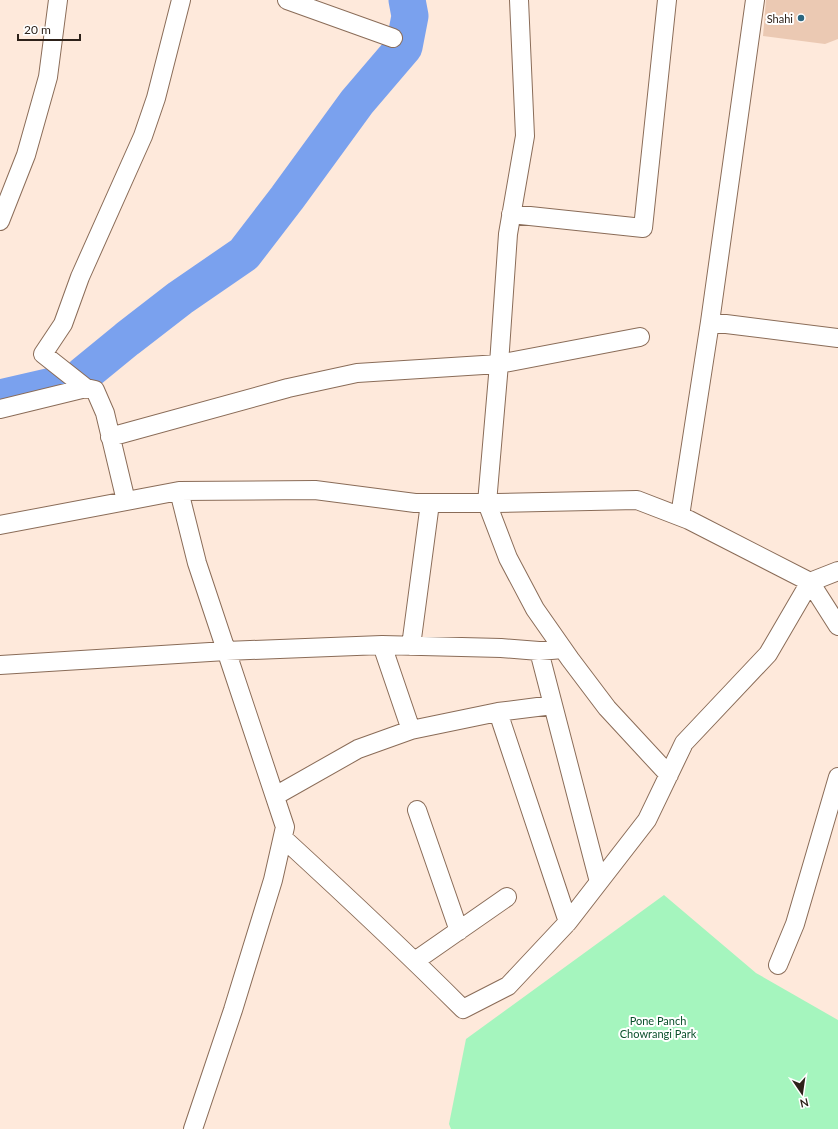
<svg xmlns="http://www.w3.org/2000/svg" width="838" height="1129" font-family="Lato,sans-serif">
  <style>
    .green { fill: #a5f5be }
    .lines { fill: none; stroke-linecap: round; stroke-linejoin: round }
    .river { stroke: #7aa1ee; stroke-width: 37 }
    .building { fill: #ebc9b3 }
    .minor-casing { stroke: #8a6c58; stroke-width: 20 }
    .minor { stroke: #fff; stroke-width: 18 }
    .poi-dot { fill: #2c667f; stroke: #fff; stroke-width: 1.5 }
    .labels { text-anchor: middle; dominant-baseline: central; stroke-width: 4; stroke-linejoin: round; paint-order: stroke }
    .poi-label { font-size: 11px; fill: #2d2119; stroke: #fff; text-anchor: end }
    .park-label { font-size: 11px; fill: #0a502b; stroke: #fff }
  </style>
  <rect width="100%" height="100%" fill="#fee9db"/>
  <path class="green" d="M664,895L756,973L838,1020V1129H451L449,1124L466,1039Z"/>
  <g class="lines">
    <path class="river" d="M83,375L127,339L180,298L244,254L287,198L357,102L404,47L410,16L407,0
      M0,398L65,383"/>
  </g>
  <path class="building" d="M766,0H838V39L825,44L763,36Z"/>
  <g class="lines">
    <defs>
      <path id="minor" d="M287,0L393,38
        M519,0L525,136L508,234L499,364L487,503L508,558L535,609L570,659L607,708L669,775
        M511,214L643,228L667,0
        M0,221L26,155L48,77L58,0
        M710,322L838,338
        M86,388L43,354L63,324L80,277L143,136L156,98L181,0
        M0,409L86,388L95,390L105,413L126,501
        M110,437L288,388L357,373L499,364L640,337
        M179,491L197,563L285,827L273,880L233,1010L193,1129
        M680,516L710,322L755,0
        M0,525L179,491L315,490L415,503H497L637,500L689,520L810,582L838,571
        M382,645L411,730
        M411,646L430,503
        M539,651L599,882
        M0,665L226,651L382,645L501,648L539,651L563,649
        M498,712L568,922
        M275,796L358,749L411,730L498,712L553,705
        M417,810L459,931
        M283,838C344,894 404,950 463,1009L508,986L568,922L647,820L684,743L768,654L810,582L838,626
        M415,961L507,897
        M778,965L795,924L838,777"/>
    </defs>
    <use href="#minor" class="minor-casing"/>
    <use href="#minor" class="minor"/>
  </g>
  <circle class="poi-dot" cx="801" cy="18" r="4"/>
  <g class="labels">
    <g class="poi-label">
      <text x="793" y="18">Shahi</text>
    </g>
    <g class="park-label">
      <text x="658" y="1020">Pone Panch<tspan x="658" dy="13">Chowrangi Park</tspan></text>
    </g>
  </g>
  <g transform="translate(802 1093) rotate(167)" stroke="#ffffff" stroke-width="3" paint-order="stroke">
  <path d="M0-3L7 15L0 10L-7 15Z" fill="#2d2119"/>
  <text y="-6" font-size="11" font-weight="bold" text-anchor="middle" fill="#2d2119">N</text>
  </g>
  <path d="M18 34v6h62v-6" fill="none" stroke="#2d2119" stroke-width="2"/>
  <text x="24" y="34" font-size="12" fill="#2d2119" stroke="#ffffff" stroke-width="3" paint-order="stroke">20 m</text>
</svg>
